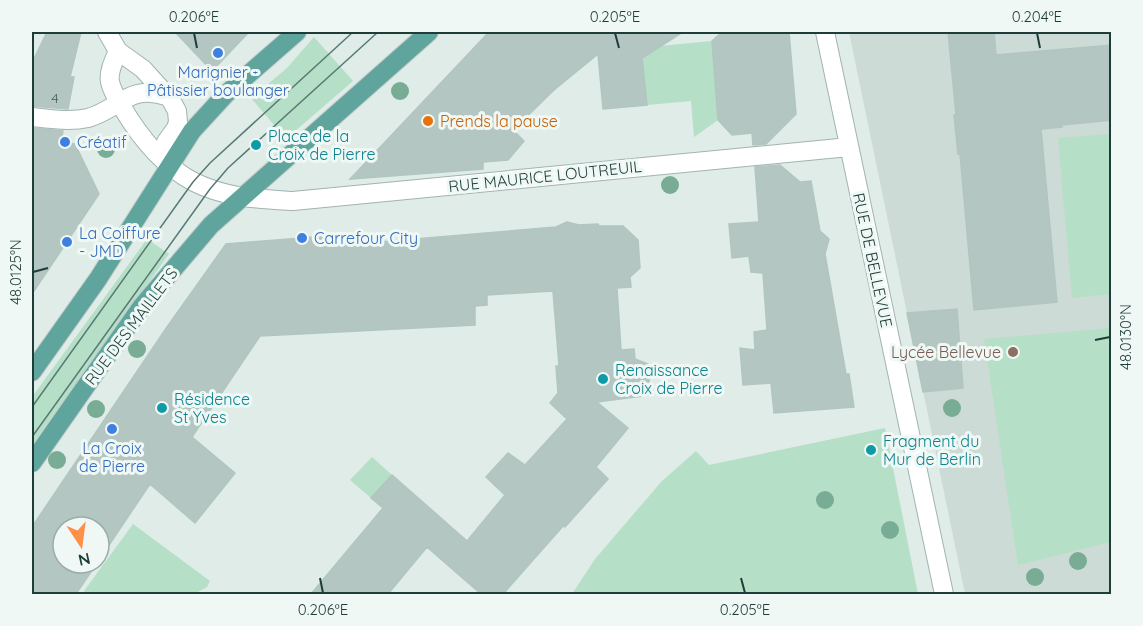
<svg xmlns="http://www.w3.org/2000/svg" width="1143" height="626" font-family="Quicksand,sans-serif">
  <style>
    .built { fill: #cddbd7 }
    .green { fill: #b5dfc6 }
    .building { fill: #b4c6c1; stroke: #b1c6c0; stroke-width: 1.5 }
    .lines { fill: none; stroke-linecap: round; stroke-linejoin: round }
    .minor-casing { stroke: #a1b4b0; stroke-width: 20 }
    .major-casing { stroke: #c0c9c8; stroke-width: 20 }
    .minor { stroke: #fff; stroke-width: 18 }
    .major { stroke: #5fa59d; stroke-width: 18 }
    .tram { stroke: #587975; stroke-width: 1.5 }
    .tree { fill: #79ac94 }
    .ticks { fill: none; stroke: #1e3d39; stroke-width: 2 }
    .shop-dot { fill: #3f7fe0; stroke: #eff8f5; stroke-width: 2 }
    .food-dot { fill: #e8710a; stroke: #eff8f5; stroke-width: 2 }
    .culture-dot { fill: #0f9aa8; stroke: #eff8f5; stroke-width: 2 }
    .education-dot { fill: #8d6e63; stroke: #eff8f5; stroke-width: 2 }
    .labels { text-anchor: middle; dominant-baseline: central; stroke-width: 6; stroke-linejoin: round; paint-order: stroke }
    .number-label { font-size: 14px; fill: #445f5b }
    .shop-label { font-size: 16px; fill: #366cbe; stroke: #eff8f5; text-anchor: start }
    .food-label { font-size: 16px; fill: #c56008; stroke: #eff8f5; text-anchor: start }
    .culture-label { font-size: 16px; fill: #0d838f; stroke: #eff8f5; text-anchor: start }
    .street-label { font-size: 16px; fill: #1e3d39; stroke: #eff8f5 }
    .education-label { font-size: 16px; fill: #785e54; stroke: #eff8f5; text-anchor: end }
    .neatline { fill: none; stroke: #1e3d39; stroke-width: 2 }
    .ticks-label { font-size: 15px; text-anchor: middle; fill: #1e3d39 }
  </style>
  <rect width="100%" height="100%" fill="#dfece8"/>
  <path class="built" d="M849,32H1111V594H965Z"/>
  <path class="green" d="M314,37L353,81L286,139L251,98L287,68Z
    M712,41L718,120L694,137L691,101L647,105L642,58L660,46Z
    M1111,134V294L1072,298L1058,138Z
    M147,239L169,254L32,445V397Z
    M1111,328V542L1018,565L984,339Z
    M885,428L918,594H572L595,559L662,481L696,451L709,465Z
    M372,457L392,475L371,498L350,480Z
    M133,524L210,581L207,587L194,594H86L84,591Z"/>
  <path class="building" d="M47,32H81L70,77H74L68,109L32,106V63Z
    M175,32H249L212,71Z
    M489,32H683L642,58L647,105L603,109L598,54L554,90L513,130L524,141L508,160L483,162V169L350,179Z
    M722,32H789L796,114L766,144L753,145L752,133L732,135L718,120L712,41Z
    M948,32H994L996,55L1112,45V120L1061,125L1062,127L1041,129L1057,302L974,310L960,154H958L954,115H956Z
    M32,128L63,131L61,142L75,144L99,194L32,294Z
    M780,165L800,182L811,181L820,231L829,239L825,254L846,374H849L854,407L774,413L771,383L743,385L740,348L755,350L754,332L767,330L763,273L751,272L749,256L732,258L729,224L759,222L755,167Z
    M567,222L579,225L598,224L599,226H623L638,240L640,268L630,277L631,287L617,288L621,350L634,349L635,359L648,364L650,395L597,402L628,428L596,467L608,479L565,527L564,525L503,594H481L427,547L388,594H311L383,508L371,498L392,475L467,541L505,495L486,477L508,453L525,465L567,419L550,403L558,393L556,366H559L553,291L487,295V305L475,306V325L260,336L192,437L235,473L195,523L150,484L99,560V527H63V563H97L76,594H32V527L167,327L226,244L365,233L367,243L556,227Z
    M957,309L963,388L923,392L907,313Z"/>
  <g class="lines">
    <defs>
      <path id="minor" d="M107,32L118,51L143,69L171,100L177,111L178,122L176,128L166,142V149L169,165
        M825,32L944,594
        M118,51C114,60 108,72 110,82C112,91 117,99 122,107C139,136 163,166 194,182C226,198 258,199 293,201L849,147
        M32,117C50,119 70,122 88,118C120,109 128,84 166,96"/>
      <path id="major" d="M32,372L98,279L192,131L226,94L297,32
        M32,463L142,306L211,225L429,32"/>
    </defs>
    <use href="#minor" class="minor-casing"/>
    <use href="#major" class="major-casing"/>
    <use href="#minor" class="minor"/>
    <use href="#major" class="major"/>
    <path class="tram" d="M32,407L193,182L210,163L353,32
      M32,437L210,189L228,168L378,32"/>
  </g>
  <g class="tree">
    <circle cx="400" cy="91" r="9"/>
    <circle cx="106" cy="149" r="9"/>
    <circle cx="670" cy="185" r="9"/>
    <circle cx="137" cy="349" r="9"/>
    <circle cx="952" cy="408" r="9"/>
    <circle cx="96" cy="409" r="9"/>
    <circle cx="57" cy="460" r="9"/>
    <circle cx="825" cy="500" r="9"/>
    <circle cx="890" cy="530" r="9"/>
    <circle cx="1078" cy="561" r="9"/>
    <circle cx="1035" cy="577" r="9"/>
  </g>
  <path class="ticks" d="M194,33L197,48M615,33L619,48M1037,33L1040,48M33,272L48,268M1095,340L1110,337M320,578L323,593M741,578L745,593"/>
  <g class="shop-dot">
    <circle cx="218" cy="53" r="6"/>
    <circle cx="65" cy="142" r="6"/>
    <circle cx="302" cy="238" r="6"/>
    <circle cx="67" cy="242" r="6"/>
    <circle cx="112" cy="429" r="6"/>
  </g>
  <circle class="food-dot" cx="428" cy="121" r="6"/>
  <g class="culture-dot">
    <circle cx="256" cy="145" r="6"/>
    <circle cx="603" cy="379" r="6"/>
    <circle cx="162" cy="408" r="6"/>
    <circle cx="871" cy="450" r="6"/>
  </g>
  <circle class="education-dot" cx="1013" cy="352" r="6"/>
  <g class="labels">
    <g class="number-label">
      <text x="55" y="98">4</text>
    </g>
    <g class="shop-label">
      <text x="218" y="72" text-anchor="middle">Marignier -<tspan x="218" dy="18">Pâtissier boulanger</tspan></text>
      <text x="77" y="142">Créatif</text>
      <text x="79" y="233">La Coiffure<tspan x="79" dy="18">- JMD</tspan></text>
      <text x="314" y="238">Carrefour City</text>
      <text x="112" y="448" text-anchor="middle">La Croix<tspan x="112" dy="18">de Pierre</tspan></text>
    </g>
    <g class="food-label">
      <text x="440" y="121">Prends la pause</text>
    </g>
    <g class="culture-label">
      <text x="268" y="136">Place de la<tspan x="268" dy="18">Croix de Pierre</tspan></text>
      <text x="615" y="370">Renaissance<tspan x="615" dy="18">Croix de Pierre</tspan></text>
      <text x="174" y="399">Résidence<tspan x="174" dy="18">St Yves</tspan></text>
      <text x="883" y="441">Fragment du<tspan x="883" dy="18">Mur de Berlin</tspan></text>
    </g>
    <g class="street-label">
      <text transform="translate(545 176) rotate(-6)">RUE MAURICE LOUTREUIL</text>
      <text transform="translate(873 260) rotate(78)">RUE DE BELLEVUE</text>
      <text transform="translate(131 326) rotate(-53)">RUE DES MAILLETS</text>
    </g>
    <g class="education-label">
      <text x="1001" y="352">Lycée Bellevue</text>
    </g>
  </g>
  <rect width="1143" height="626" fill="none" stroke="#eff8f5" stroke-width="66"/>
  <g transform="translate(81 545) rotate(167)"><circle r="28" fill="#eff8f5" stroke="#9badaa" stroke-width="1.5"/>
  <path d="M0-4.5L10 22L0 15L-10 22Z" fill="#fe904a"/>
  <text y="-9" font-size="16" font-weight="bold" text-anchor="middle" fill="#1e3d39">N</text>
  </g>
  <rect x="33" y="33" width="1077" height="560" class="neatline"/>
  <g class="ticks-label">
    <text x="194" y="22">0.206°E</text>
    <text x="615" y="22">0.205°E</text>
    <text x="1037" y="22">0.204°E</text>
    <text transform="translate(16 272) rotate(-90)" y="5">48.0125°N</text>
    <text transform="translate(1126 337) rotate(-90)" y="5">48.0130°N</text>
    <text x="323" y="615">0.206°E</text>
    <text x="745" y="615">0.205°E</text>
  </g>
</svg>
